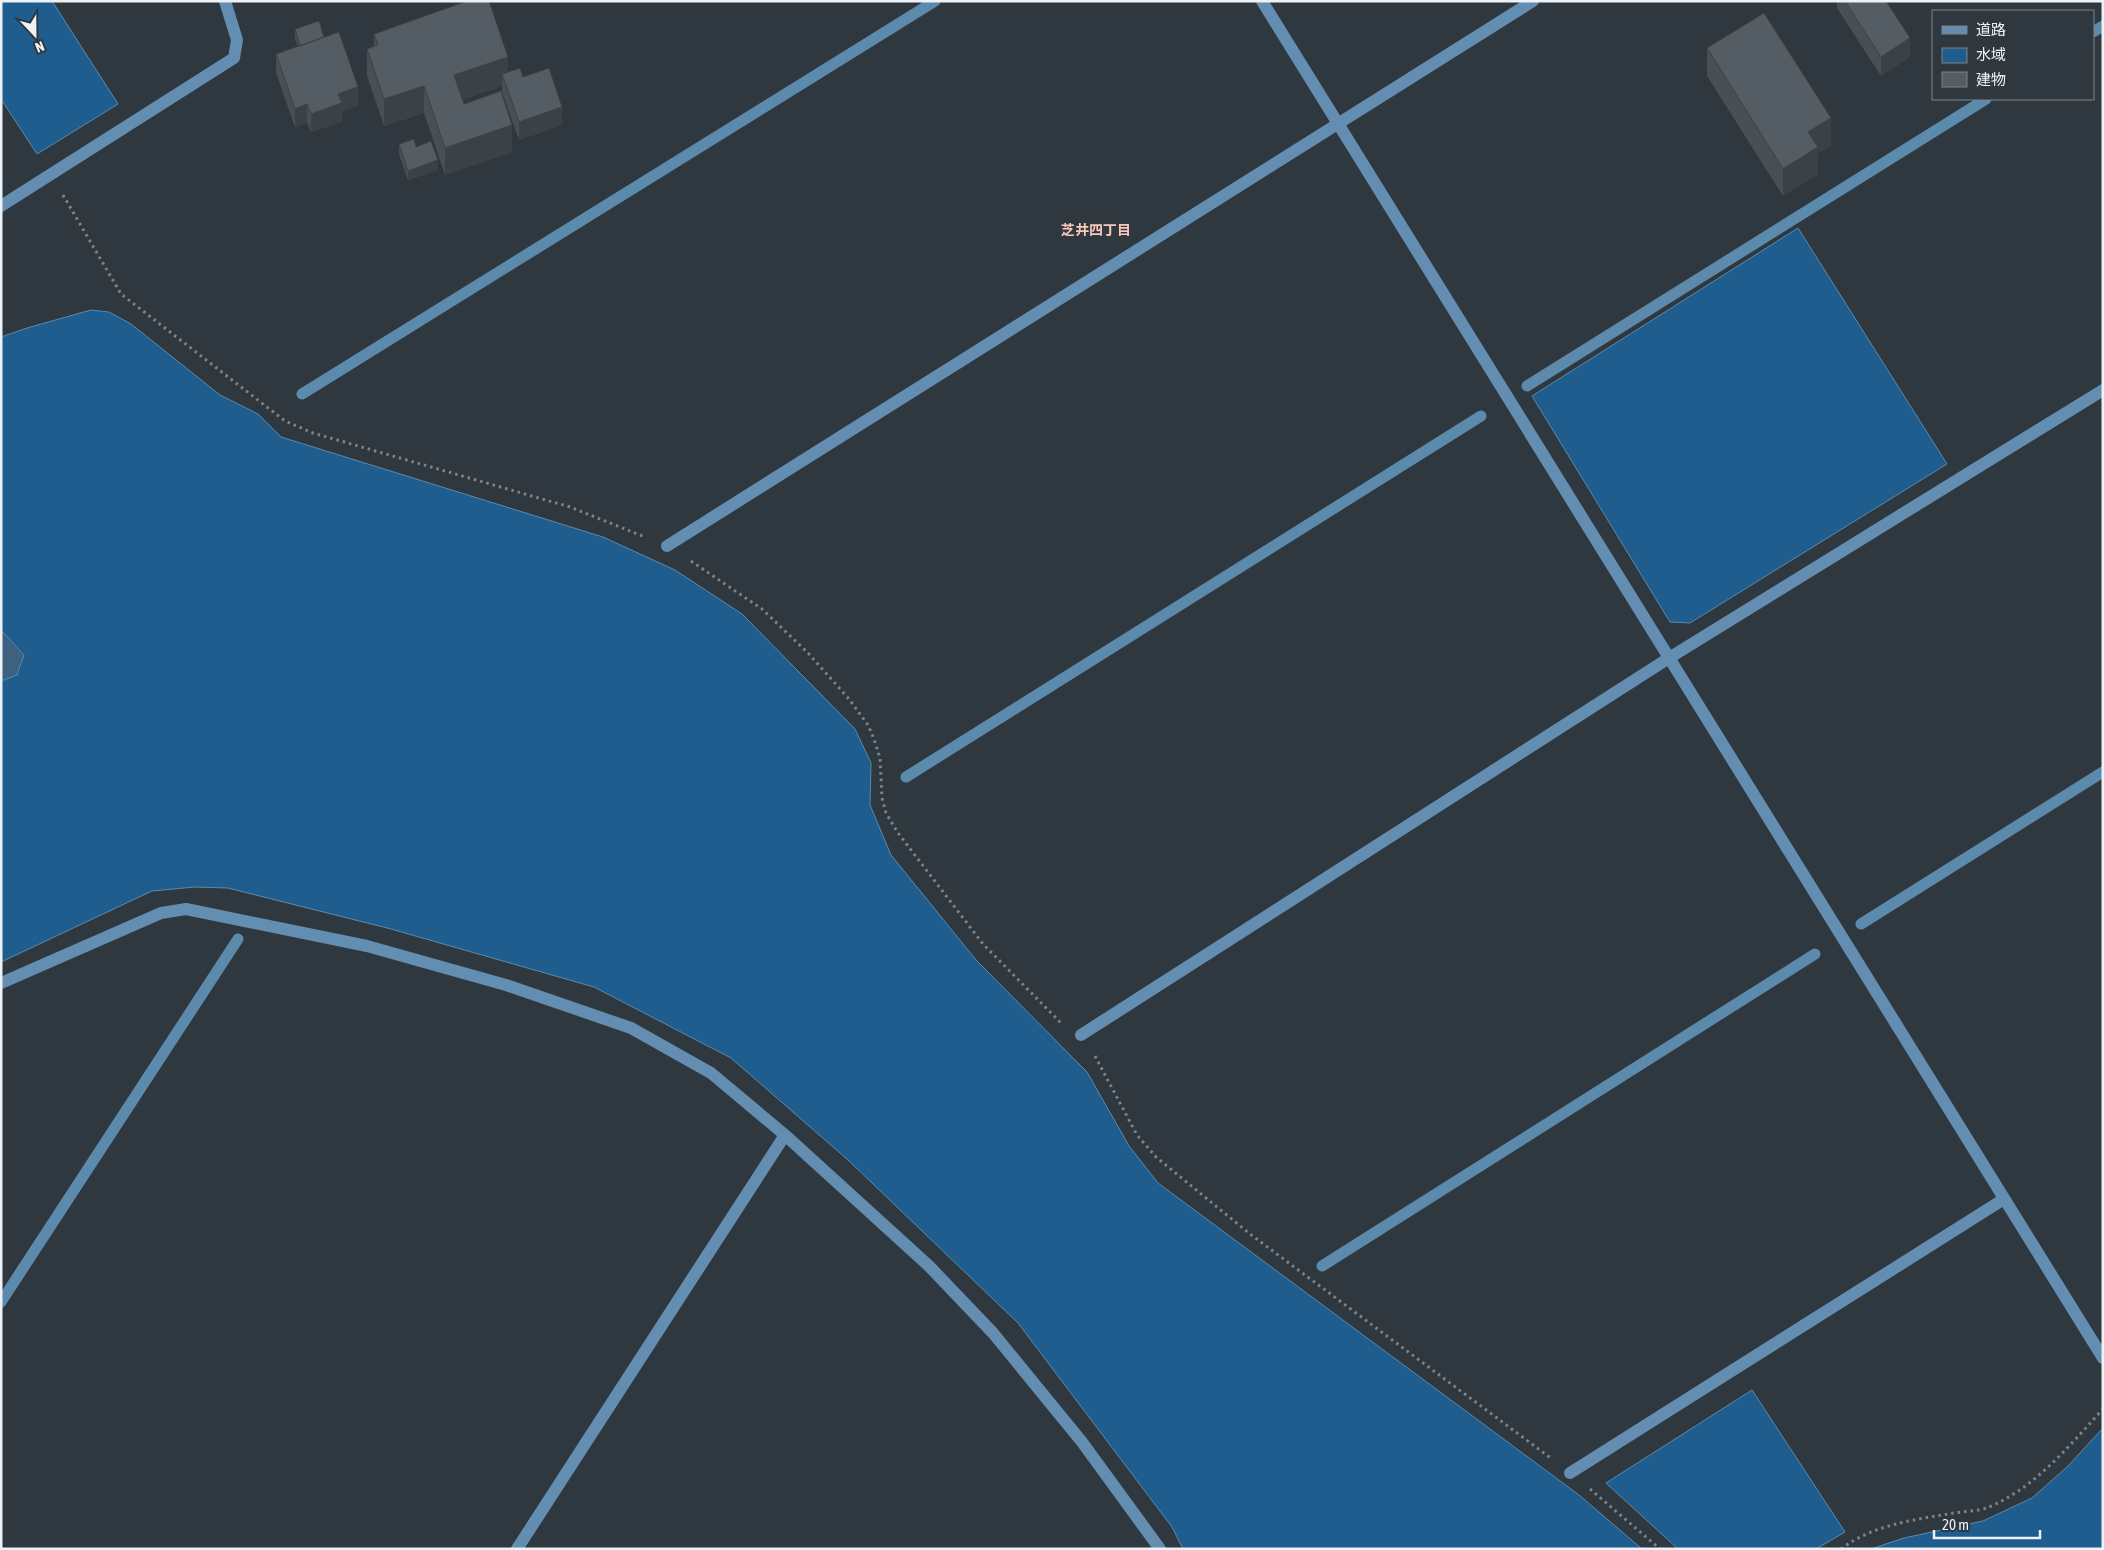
<svg xmlns="http://www.w3.org/2000/svg" width="2104" height="1550" font-family="'Asap Condensed','Noto Sans JP',sans-serif">
  <style>
    .green { fill: #3e617f }
    .water { fill: #1e5d8d; stroke: #5c8aac }
    .lines { fill: none; stroke-linecap: round; stroke-linejoin: round }
    .stream { stroke: #5c8aac; stroke-width: 11 }
    .path { stroke: #7d848a; stroke-width: 3; stroke-dasharray: 2.5 4; stroke-linecap: butt }
    .minor { stroke: #638db1; stroke-width: 12 }
    .wall { fill: #485056 }
    .shaded-wall { fill: #3b4146 }
    .building { fill: #545d64; stroke: #3b4146 }
    .labels { text-anchor: middle; dominant-baseline: central; stroke-width: 4; stroke-linejoin: round; paint-order: stroke }
    .neighbourhood-label { font-size: 14px; font-weight: bold; fill: #f9c7ba; stroke: #30383f }
  </style>
  <rect width="100%" height="100%" fill="#30383f"/>
  <path class="green" d="M1,630L24,655L17,675L1,681Z"/>
  <path class="water" d="M1,1H52L118,104L37,154L1,99Z
    M1798,228L1947,464L1690,623L1670,622L1532,396Z
    M91,310L109,312L131,324L220,395L258,414L281,437L603,537L675,570L742,614L855,729L871,763L870,805L891,855L976,960L1087,1072L1129,1146L1158,1183L1579,1495L1642,1549H1183L1172,1527L1018,1323L848,1160L731,1058L594,987L391,929L228,888L195,887L152,891L1,962V681L17,675L24,655L1,630V337L27,328Z
    M1752,1390L1845,1532L1816,1549H1678L1606,1483Z
    M2103,1428V1549H1871L1904,1538L1983,1521L2032,1498L2068,1466Z"/>
  <g class="lines">
    <path class="stream" d="M2093,32L2103,26
      M1527,386L1986,99
      M302,394L935,1
      M906,777L1481,416
      M1861,924L2103,772
      M1322,1266L1815,954
      M1,1302L238,939"/>
    <path class="path" d="M63,195L121,294L285,421L313,433L570,507L645,537
      M691,561L762,609L808,653L849,699L868,725L874,739L880,758L882,798L886,813L898,833L983,944L1061,1023
      M1095,1056L1137,1135L1156,1157L1250,1234L1552,1459
      M1590,1489L1660,1549
      M1841,1549C1871,1526 1911,1520 1948,1514C1961,1511 1977,1512 1989,1507C2036,1487 2069,1446 2103,1409"/>
    <path class="minor" d="M1262,1L2103,1358
      M1,206L234,58L237,40L225,1
      M667,546L1533,1
      M1,983L161,913L186,909L367,946L506,985L631,1028L711,1073L785,1135L929,1266L993,1333L1082,1442L1160,1549
      M1081,1035L1669,658L2103,390
      M1570,1473L2004,1199
      M517,1549L785,1135"/>
  </g>
  <path class="wall" d="M1837,1H1886L1910,57L1881,76L1837,8Z
    M295,29L324,37L358,106L342,111V122L311,132L307,123L295,127L276,73V54L298,47L295,38Z
    M374,34L508,72L523,77L562,125L519,140L502,92V86L462,100L464,104L512,152L445,175L424,113L384,126L367,76V49L374,46Z
    M1707,48L1831,146L1818,153V174L1783,196L1707,76Z
    M399,144L416,147L438,170L408,180L399,154Z"/>
  <path class="shaded-wall" d="M1910,38V57L1881,76V57Z
    M508,57V84L502,74V86L454,103V75Z
    M424,86V113L384,126V99Z
    M358,87V106L342,111V122L311,132V114L338,94Z
    M307,104V123L295,127V109Z
    M562,107V125L519,140V122Z
    M1831,118V146L1818,153V174L1783,196V169L1808,132Z
    M512,125V152L445,175V148Z
    M438,160V170L408,180V171Z"/>
  <path class="building" d="M467,1H489L508,57L454,75L464,104L501,91L512,125L445,148L424,86L384,99L367,49L378,45L374,34Z
    M1845,1H1886L1910,38L1881,57Z
    M1764,13L1831,118L1808,132L1818,147L1783,169L1707,48Z
    M319,21L324,37L300,46L295,29Z
    M339,32L358,87L338,94L342,103L311,114L307,104L295,109L276,54Z
    M520,68L523,77L549,68L562,107L519,122L502,74Z
    M414,139L416,147L431,141L438,160L408,171L399,144Z"/>
  <g class="labels">
    <g class="neighbourhood-label">
      <text x="1096" y="230">芝井四丁目</text>
    </g>
  </g>
  <rect width="2104" height="1550" fill="none" stroke="#edf2f6" stroke-width="5"/>
  <rect x="1932" y="10" width="162" height="90" fill="#30383f" stroke="#7c8288"/>
  <rect x="1942" y="26" width="25" height="8" fill="#638db1" stroke="#7c8288"/>
  <text x="1976" y="35" font-size="15" fill="#edf2f6">道路</text>
  <rect x="1942" y="48" width="25" height="15" fill="#1e5d8d" stroke="#7c8288"/>
  <text x="1976" y="60" font-size="15" fill="#edf2f6">水域</text>
  <rect x="1942" y="72" width="25" height="15" fill="#545d64" stroke="#7c8288"/>
  <text x="1976" y="85" font-size="15" fill="#edf2f6">建物</text>
  <g transform="translate(35 35) rotate(158)" stroke="#30383f" stroke-width="4" paint-order="stroke">
  <path d="M0-4L9 19L0 12L-9 19Z" fill="#edf2f6"/>
  <text y="-8" font-size="14" font-weight="bold" text-anchor="middle" fill="#edf2f6">N</text>
  </g>
  <path d="M1934 1530v8h106v-8" fill="none" stroke="#edf2f6" stroke-width="2.5"/>
  <text x="1942" y="1530" font-size="15" fill="#edf2f6" stroke="#30383f" stroke-width="4" paint-order="stroke">20 m</text>
</svg>
